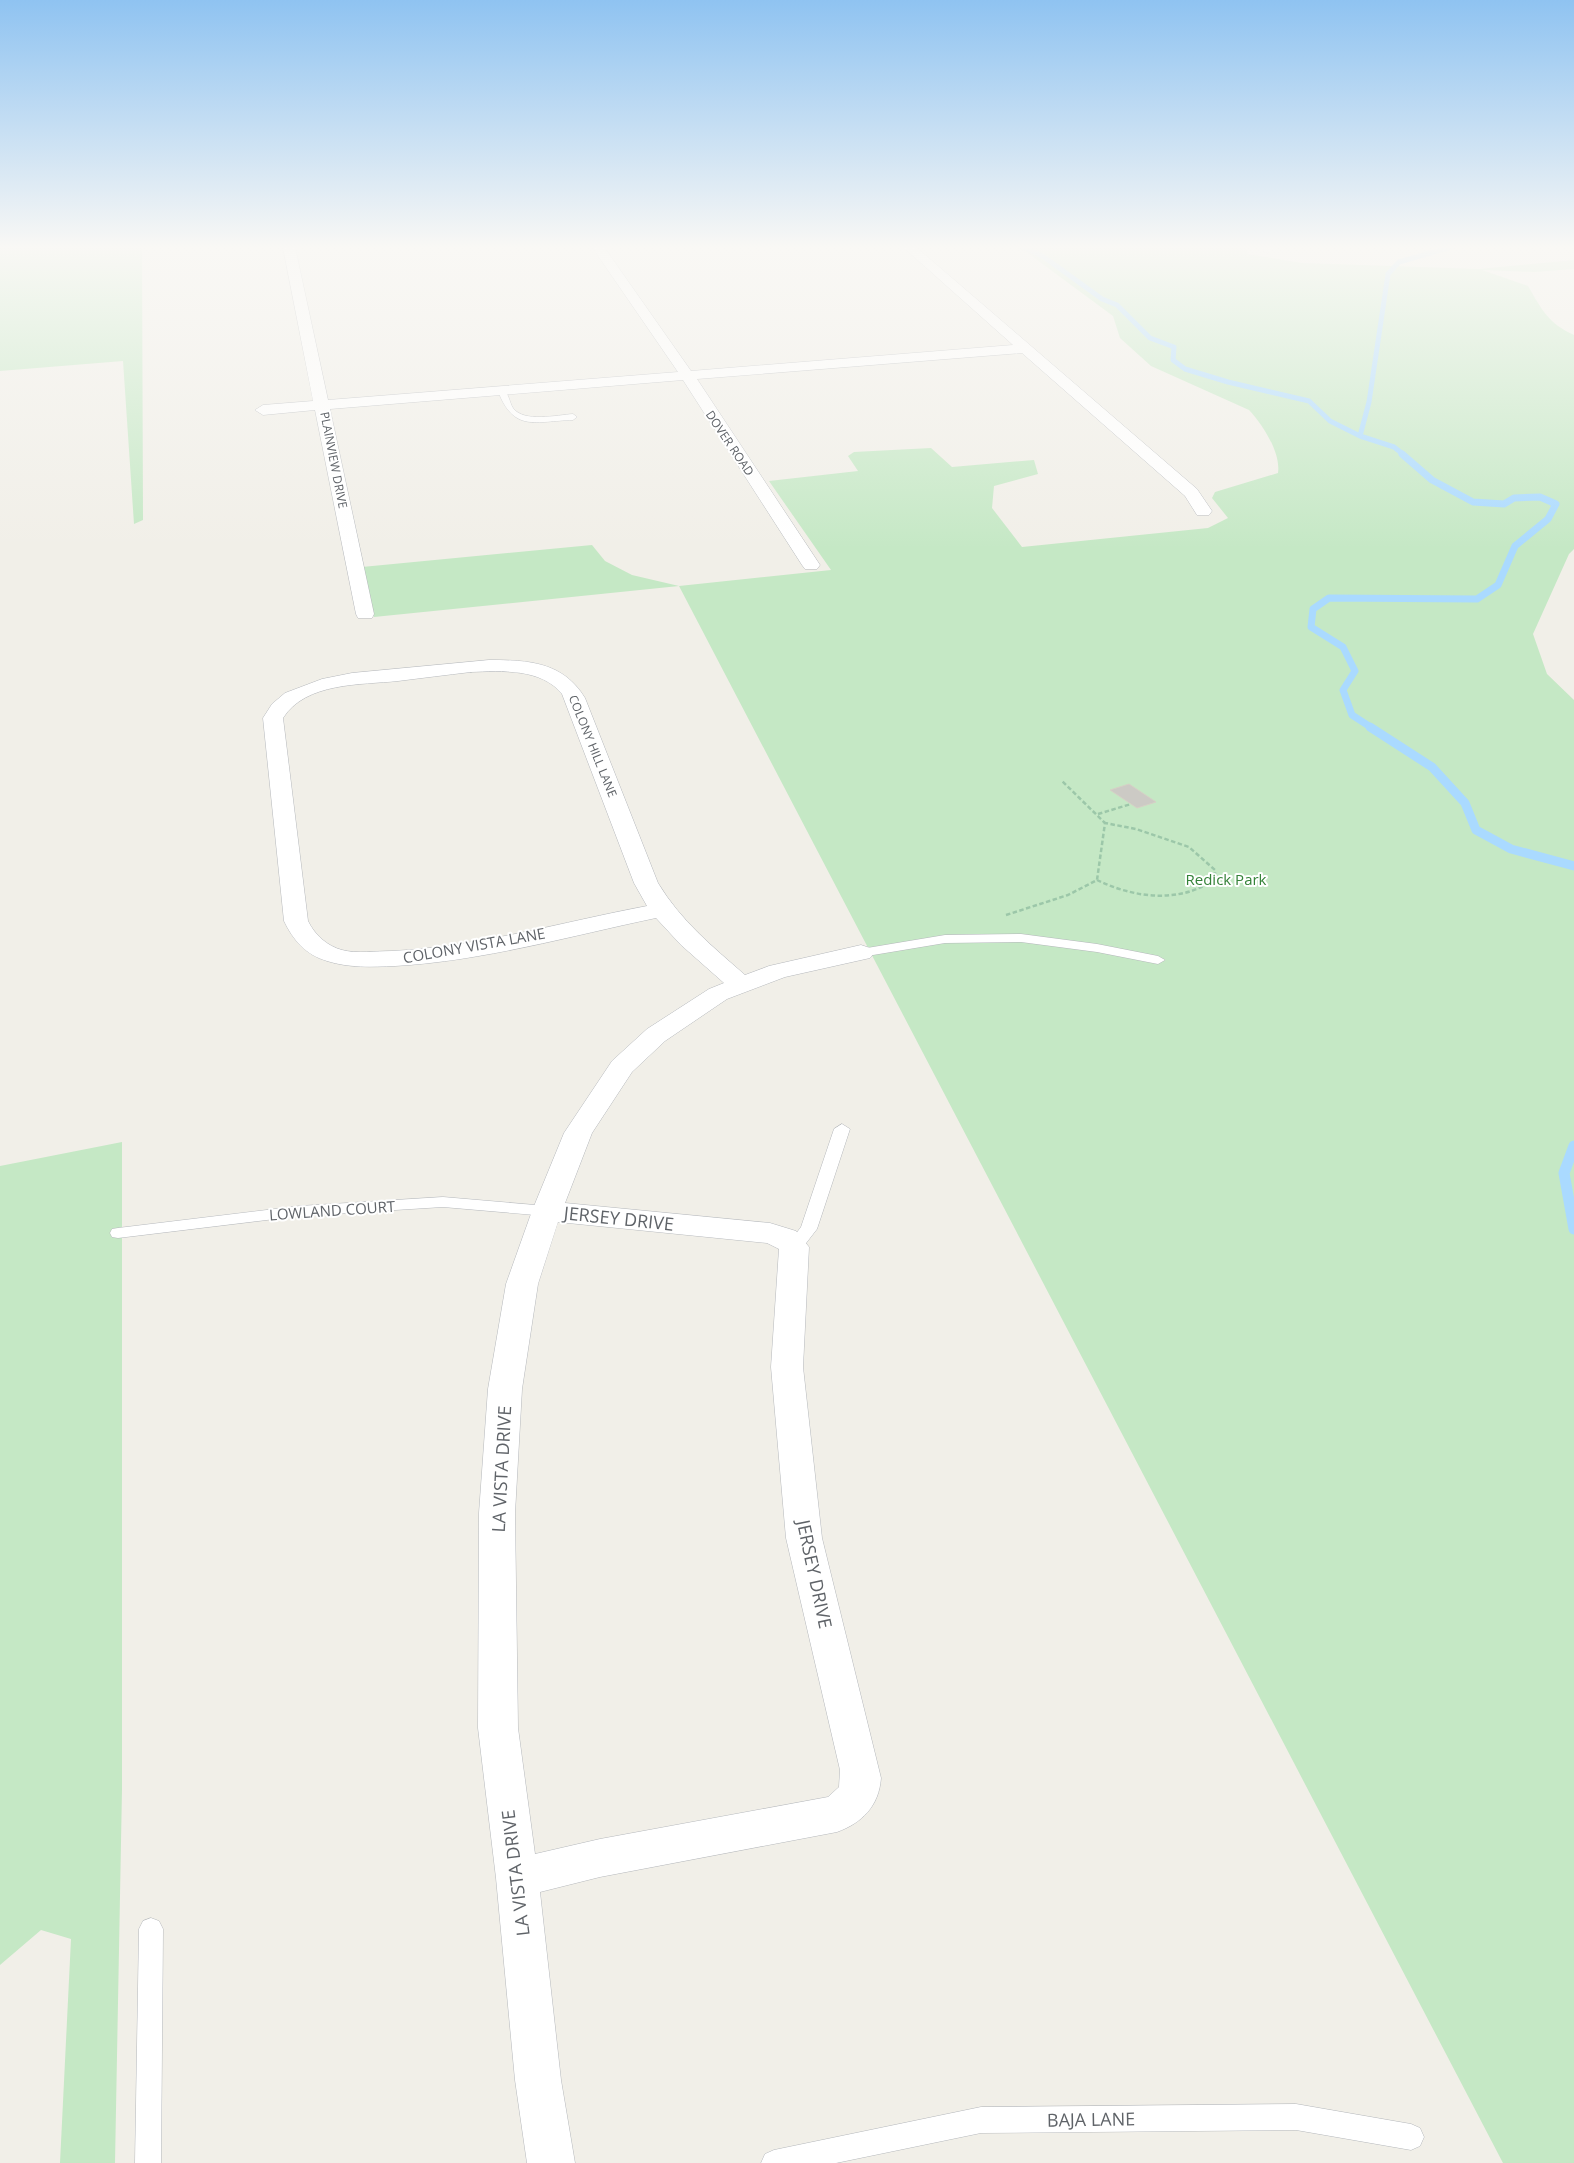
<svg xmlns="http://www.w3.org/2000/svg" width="1574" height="2163" font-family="'Open Sans',sans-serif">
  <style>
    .green { fill: #c5e8c5 }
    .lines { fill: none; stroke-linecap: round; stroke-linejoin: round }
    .stream-far3 { stroke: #aadaff; stroke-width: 5 }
    .stream-far2 { stroke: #aadaff; stroke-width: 7 }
    .stream-far1 { stroke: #aadaff; stroke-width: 9 }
    .stream { stroke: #aadaff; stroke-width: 11 }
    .building { fill: #cccac5; stroke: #d6d1c6 }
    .service-casing { stroke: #b5b8bc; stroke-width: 1 }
    .minor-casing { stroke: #b5b8bc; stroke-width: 1 }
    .path { stroke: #9cc7a9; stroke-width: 2.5; stroke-dasharray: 4.5 2.5; stroke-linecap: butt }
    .service { fill: #fff; fill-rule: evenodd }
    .minor { fill: #fff; fill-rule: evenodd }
    .labels { text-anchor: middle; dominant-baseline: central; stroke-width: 4; stroke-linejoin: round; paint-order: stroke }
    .far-street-label { font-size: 12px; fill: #5f6368; stroke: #fff }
    .park-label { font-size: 15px; fill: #348238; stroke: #fff }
    .street-label { font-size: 15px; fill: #5f6368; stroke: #fff }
    .near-street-label { font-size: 18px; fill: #5f6368; stroke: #fff }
  </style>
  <rect width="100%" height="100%" fill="#f1efe8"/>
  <path class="green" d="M4,247H142L143,520L134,524L123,361L0,371V249Z
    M1013,247H1246L1248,254L1302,263L1479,269L1574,260V269L1534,272L1482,270L1528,286C1542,310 1548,323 1574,335V549L1569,554L1533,634L1547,674L1574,700V2163H1503L679,586L374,617L362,567L592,545L605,561L632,575L679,586L831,570L769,481L858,471L848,456L854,452L931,448L952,467L1034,460L1038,474L994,486L992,508L1022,547L1208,528L1228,518L1212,498L1215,492L1278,473C1281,453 1263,425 1249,410L1151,366L1120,338L1113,316L1025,251Z
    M122,1142V1789L115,2163H60L71,1939L41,1930L0,1965V1166Z"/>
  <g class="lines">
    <path class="stream-far3" d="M1024,247L1044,257L1102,299L1117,305L1150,338L1174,347L1173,360L1185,369L1228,382L1309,401L1330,421L1360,436L1394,447L1404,455
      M1360,436L1369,402L1388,274L1399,262L1451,247"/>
    <path class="stream-far2" d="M1372,728L1352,715L1343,690L1355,671L1343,647L1311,627L1313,609L1329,598L1477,599L1498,585L1515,546L1548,519L1556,504L1540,497L1514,498L1504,504L1473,502L1432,480L1402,454"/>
    <path class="stream-far1" d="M1370,727L1432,767L1465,803L1476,830L1511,849L1574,866"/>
    <path class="stream" d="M1574,1146L1564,1173L1574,1229"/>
  </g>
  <path class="building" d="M1129,784L1156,802L1137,808L1110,790Z"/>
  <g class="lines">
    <defs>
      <path id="service" d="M502,389C509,392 509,402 513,408C524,423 557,415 573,414L577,417L573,420C535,421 514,433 498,391Z
        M1021,934L1097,944L1158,956L1165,960L1158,964L1097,952L1021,942L945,943L861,957L854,953L861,949L945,935Z
        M842,1124L850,1129L817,1229L800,1251H788L786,1247L801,1227L834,1129Z
        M443,1197L547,1206L553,1207L555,1211L553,1215L547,1216L443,1207L300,1216L118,1238L112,1237L110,1233L112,1229L118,1228L300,1206Z
        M151,1918L159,1921L163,1929L161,2163H135L139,1929L143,1921Z
        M1296,2104L1411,2124L1420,2128L1424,2137L1420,2146L1411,2150L1296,2130L981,2133L836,2163H761L765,2154L774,2150L981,2107Z"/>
      <path id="minor" d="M283,247H295L328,400L678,372L592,247H604L691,371L1013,345L903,247H916L1197,489L1212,511L1209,515H1197L1185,496L1022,353L697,379L820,565L817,569H805L802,565L683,380L330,409L374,614L372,618H358L356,614L315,410L263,415L255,410L263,405L313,401Z
        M1264,247H1277L1268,253L1264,252Z
        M489,660C529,660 563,662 585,698L658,883C681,921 712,946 745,975L769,966L861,945L870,948L874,953L870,958L785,977L727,999L665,1041L632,1072L592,1133L565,1203L770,1223L796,1231L809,1247L803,1367L822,1538L881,1778C879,1806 862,1823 837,1832L600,1877L540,1892L561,2080L575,2163H527L515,2080L496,1878L478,1728L479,1513L488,1389L506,1284L532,1211L564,1133L612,1061L647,1029L709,989L724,983L681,945L656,918C570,936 483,961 395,966C372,967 349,968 327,961C306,955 293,940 284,921L263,718L272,704L285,693L322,679L352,673ZM471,672C502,671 541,668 562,694L634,883L647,906C562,922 478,947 392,951C376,951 357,954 342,950C327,946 315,935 308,921L283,718C306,682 361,685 398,681C422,678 446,675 471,672ZM558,1222L767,1243L779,1249L771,1367L786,1538L840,1770L839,1787L828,1797L600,1839L535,1854L518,1728L515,1513L522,1389L538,1284Z"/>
    </defs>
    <use href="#service" class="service-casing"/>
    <use href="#minor" class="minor-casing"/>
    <path class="path" d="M1098,814L1131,804
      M1097,880C1134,898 1180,904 1215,879V870L1189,847L1136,829L1105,823
      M1006,915L1068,895L1097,880L1105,823L1061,780"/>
    <use href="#service" class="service"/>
    <use href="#minor" class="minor"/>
  </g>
  <linearGradient id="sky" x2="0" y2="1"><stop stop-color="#8fc3f1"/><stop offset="0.45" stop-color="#f9f8f5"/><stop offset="1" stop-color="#f9f8f5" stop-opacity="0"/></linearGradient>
  <rect width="1574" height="549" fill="url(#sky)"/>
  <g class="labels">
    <g class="far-street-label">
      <text transform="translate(730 443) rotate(56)">DOVER ROAD</text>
      <text transform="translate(334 460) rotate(79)">PLAINVIEW DRIVE</text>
      <text transform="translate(593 746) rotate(68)">COLONY HILL LANE</text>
    </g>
    <g class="park-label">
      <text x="1226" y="879">Redick Park</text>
    </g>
    <g class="street-label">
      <text transform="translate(474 945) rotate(-10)">COLONY VISTA LANE</text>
      <text transform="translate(332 1210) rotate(-4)">LOWLAND COURT</text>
    </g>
    <g class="near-street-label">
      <text transform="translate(619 1218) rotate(6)">JERSEY DRIVE</text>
      <text transform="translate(501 1469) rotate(-87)">LA VISTA DRIVE</text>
      <text transform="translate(815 1574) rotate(78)">JERSEY DRIVE</text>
      <text transform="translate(515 1873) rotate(-97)">LA VISTA DRIVE</text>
      <text transform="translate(1091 2119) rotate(-1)">BAJA LANE</text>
    </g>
  </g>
</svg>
